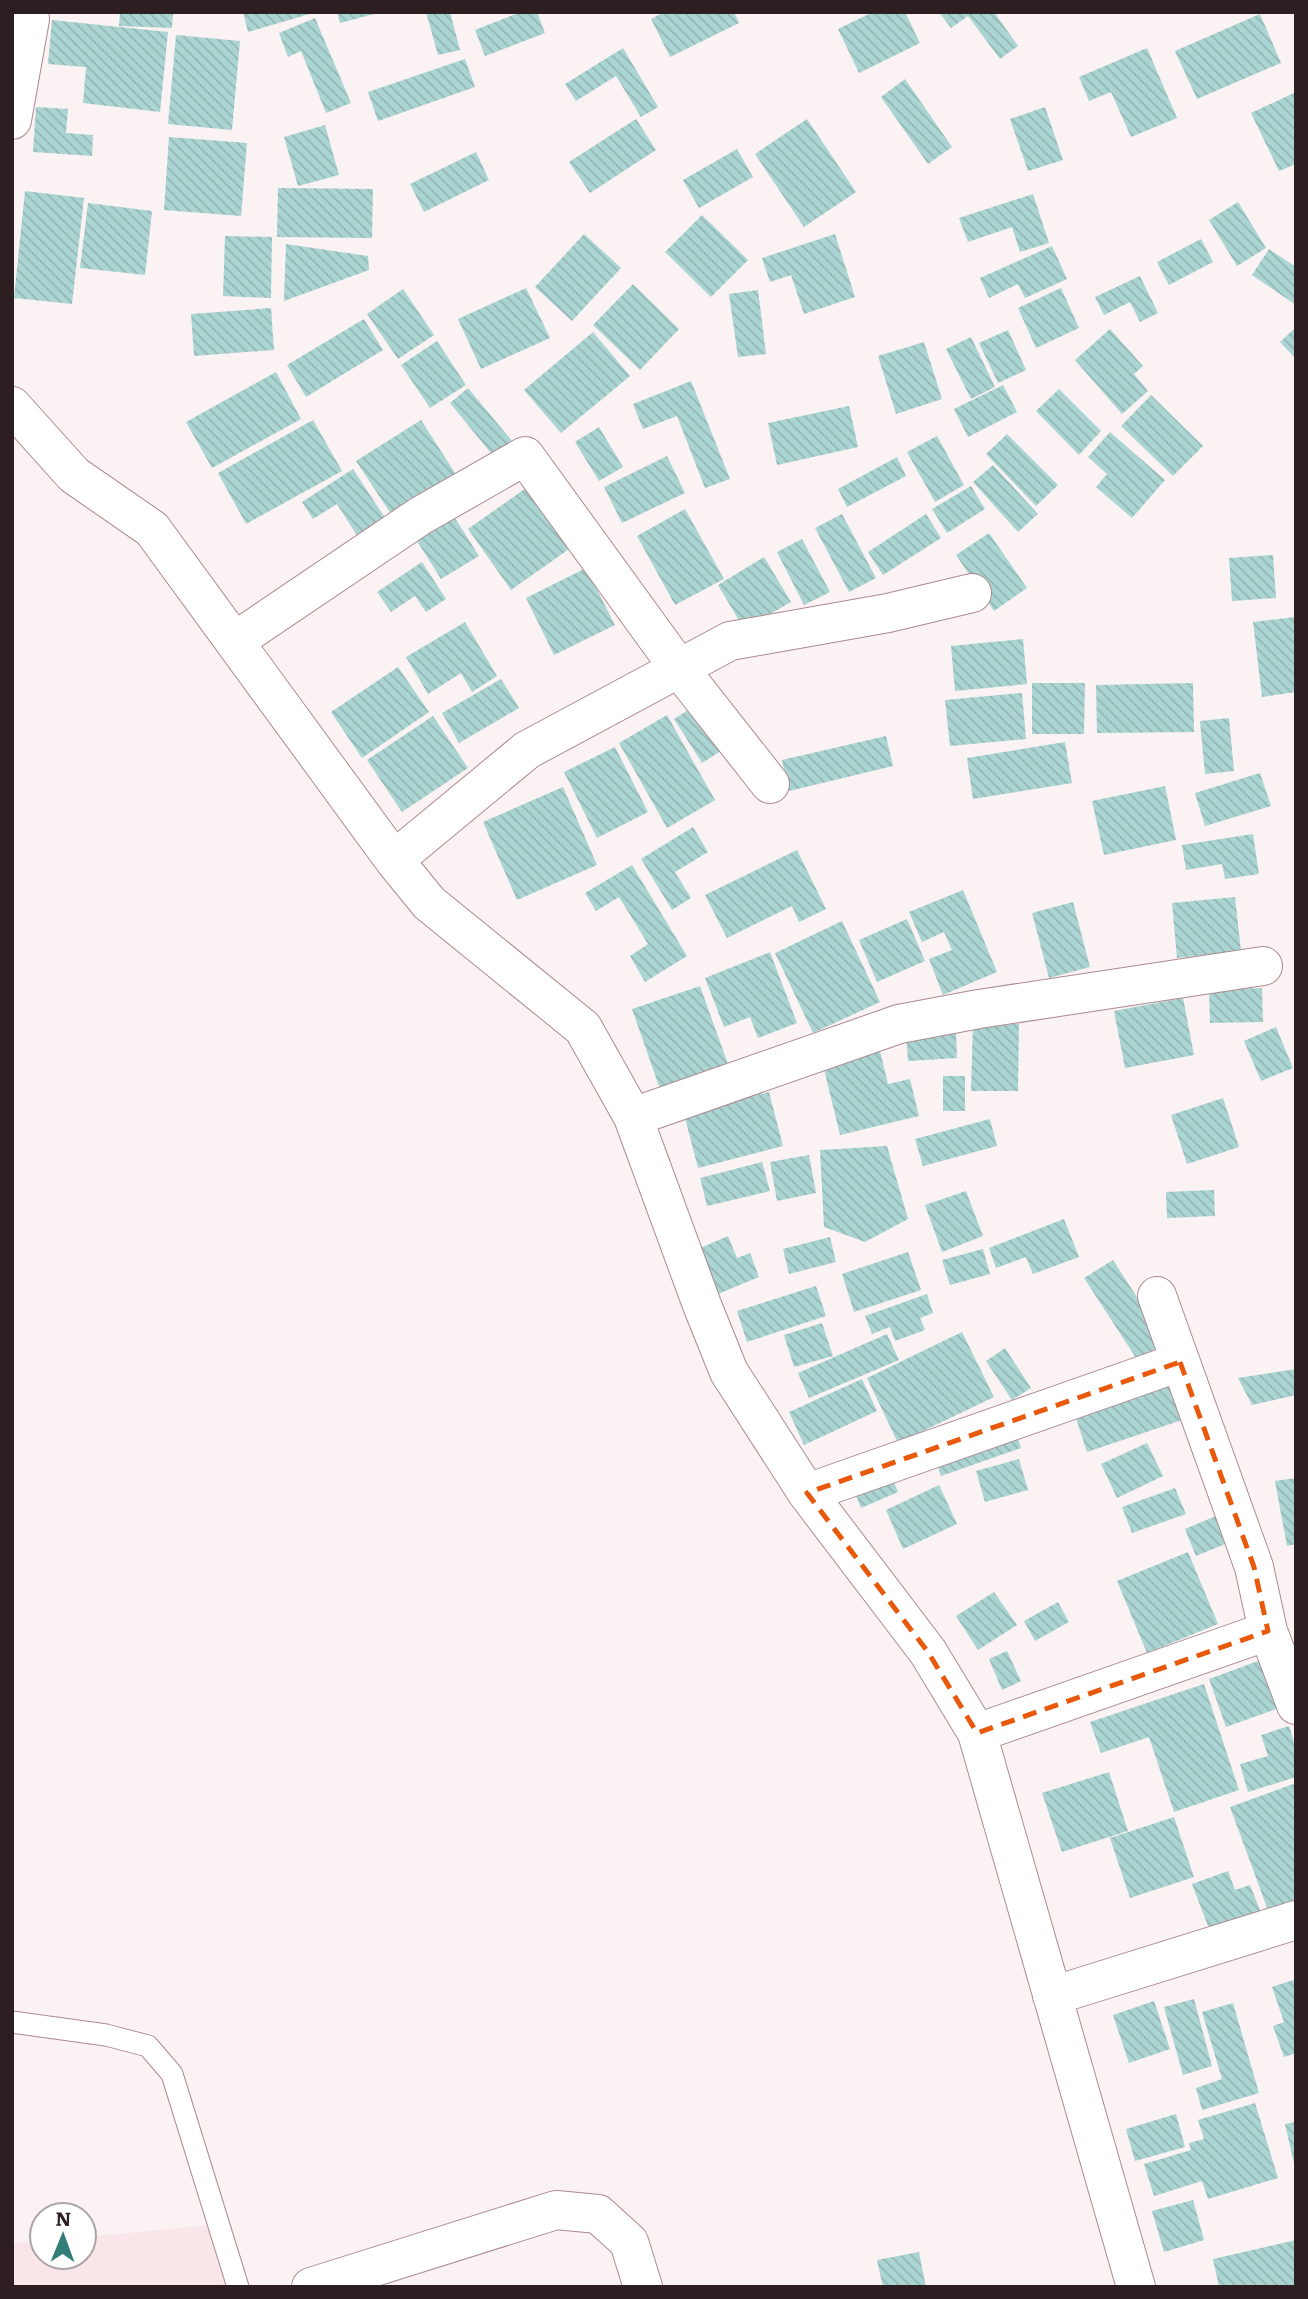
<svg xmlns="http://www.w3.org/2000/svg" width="1308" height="2299" font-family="Literata,serif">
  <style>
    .built { fill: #f9e6e9 }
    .building { fill: url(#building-back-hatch) }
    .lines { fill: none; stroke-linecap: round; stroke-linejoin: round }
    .lane-casing { stroke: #ad8a91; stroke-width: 23 }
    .street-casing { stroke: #ad8a91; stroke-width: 40 }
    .lane { stroke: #fff; stroke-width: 21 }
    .street { stroke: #fff; stroke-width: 38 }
    .marked { fill: none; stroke: #e8590c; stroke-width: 5; stroke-dasharray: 14 9; stroke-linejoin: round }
  </style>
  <defs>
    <pattern id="building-back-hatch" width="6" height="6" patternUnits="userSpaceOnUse" patternTransform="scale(1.75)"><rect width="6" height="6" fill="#abd5d2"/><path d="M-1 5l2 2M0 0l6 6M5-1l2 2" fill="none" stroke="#93b6b4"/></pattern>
  </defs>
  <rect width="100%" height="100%" fill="#faf2f3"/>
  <path class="built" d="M214,2225L228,2287H12V2243L42,2240V2257H84V2237Z"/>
  <path class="building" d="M120,12H173L172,28L119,26Z
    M243,12H312L313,13L248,32Z
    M337,12H378V13L340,23Z
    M426,12H450L460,50L438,55Z
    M521,12H537L545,33L485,56L475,30Z
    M664,12H734L739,23L670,57L651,19Z
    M873,12H905L920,43L859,73L838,29Z
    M939,12H994L1018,46L1000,59L968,16L951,28Z
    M1260,14L1281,63L1197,99L1175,51Z
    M315,18L351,103L326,113L301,51L288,57L279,33Z
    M52,20L168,32L160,112L83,103L86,67L48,64Z
    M176,35L240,41L232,130L168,124Z
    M623,48L658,107L641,117L616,76L576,101L565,84Z
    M1147,48L1177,118L1131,137L1111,92L1089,101L1079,77Z
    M465,59L475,87L378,121L368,92Z
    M905,79L952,147L928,164L881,97Z
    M1296,92V164L1279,171L1251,113Z
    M36,107L68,109L66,133L93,135L92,156L33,152Z
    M1045,107L1063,160L1028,171L1010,119Z
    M636,119L656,150L590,193L569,162Z
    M807,119L856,192L804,227L755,154Z
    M325,125L339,175L298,186L284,137Z
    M169,137L247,143L241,216L164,210Z
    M737,149L753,177L699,208L683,180Z
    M476,152L489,180L424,212L410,184Z
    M278,188L373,189L372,238L277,237Z
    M25,191L84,198L72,304L14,298Z
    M1033,194L1049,243L1020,252L1012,227L968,242L959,218Z
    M1238,202L1266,248L1237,266L1209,220Z
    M88,203L152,211L145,275L80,268Z
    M702,215L748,260L711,297L665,252Z
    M584,234L621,268L572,321L535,287Z
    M835,234L855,297L804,314L791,275L770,282L762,258Z
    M225,236L272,237L271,298L223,296Z
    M1201,239L1213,262L1169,285L1157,262Z
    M286,244L368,256L369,270L284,301Z
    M1052,246L1067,279L1025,298L1018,284L989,298L980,278Z
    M1269,249L1296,267V305L1252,275Z
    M1140,276L1158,313L1140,322L1130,302L1104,315L1095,297Z
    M633,284L679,329L640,370L593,325Z
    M526,288L550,338L481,369L458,319Z
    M1061,288L1079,328L1036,348L1018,308Z
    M403,289L434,335L398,359L367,314Z
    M758,290L766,354L738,357L729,294Z
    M271,308L274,350L194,356L191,314Z
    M364,319L383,350L306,397L287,365Z
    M1296,327V359L1280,342Z
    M1110,329L1143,366L1134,374L1148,391L1122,414L1075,360Z
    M1008,330L1026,370L998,383L979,343Z
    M593,332L630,376L561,433L524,390Z
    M971,337L995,387L971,399L946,349Z
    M437,341L466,385L430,408L401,365Z
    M924,342L942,399L896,414L878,356Z
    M276,372L301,419L212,468L186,422Z
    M691,381L730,479L705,488L677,416L643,429L633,404Z
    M1003,385L1017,412L968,437L954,409Z
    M468,388L518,448L499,463L450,403Z
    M1059,389L1101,431L1079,455L1036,411Z
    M1151,395L1203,446L1173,476L1121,426Z
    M849,406L858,447L777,465L768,423Z
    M313,420L342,471L246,524L218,473Z
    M421,420L457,476L393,517L356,461Z
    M599,427L623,467L599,481L575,442Z
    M1110,432L1165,480L1132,518L1096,487L1107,474L1088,457Z
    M1007,434L1058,485L1036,506L986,454Z
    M937,436L964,485L935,502L907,452Z
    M667,456L685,493L622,523L604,487Z
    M897,457L906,476L847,507L838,489Z
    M993,465L1038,514L1018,532L973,482Z
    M353,469L393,530L365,548L337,504L313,519L302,502Z
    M536,481L579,542L511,590L468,529Z
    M971,486L985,509L947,533L932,509Z
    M685,509L724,579L675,605L637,536Z
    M842,514L876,578L849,592L815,528Z
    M926,514L941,538L883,575L868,552Z
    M455,518L479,556L441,579L417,541Z
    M989,533L1027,588L994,611L956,555Z
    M802,539L830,592L804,605L777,552Z
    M1273,555L1276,598L1232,601L1229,558Z
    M764,557L791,602L744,629L718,585Z
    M422,562L446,599L426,612L415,596L391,612L377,592Z
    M586,568L615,625L554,655L526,598Z
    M1296,617V692L1262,697L1253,622Z
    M465,622L497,676L472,692L461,673L428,694L406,657Z
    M1023,639L1027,684L955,691L951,646Z
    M398,667L429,712L362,758L331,712Z
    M501,679L519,708L459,743L442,713Z
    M1032,683H1085L1084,734H1032Z
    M1193,683L1194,732L1097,733L1096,685Z
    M1022,693L1026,739L950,746L945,700Z
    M697,704L724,749L702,763L674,719Z
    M667,715L715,800L667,828L619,743Z
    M433,716L468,768L402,812L367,760Z
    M1229,718L1234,771L1205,774L1200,721Z
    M886,736L893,766L789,791L782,760Z
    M1065,742L1072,783L973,799L967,758Z
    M615,747L648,812L597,838L564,772Z
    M1260,773L1271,806L1205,826L1195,793Z
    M1165,786L1176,840L1104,855L1092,801Z
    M563,787L597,865L517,900L483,822Z
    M693,827L708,852L675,872L691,898L672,910L641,859Z
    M1253,834L1259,874L1225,879L1222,864L1186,870L1182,845Z
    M797,850L826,909L799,922L792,906L727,938L705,895Z
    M632,865L687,956L645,982L630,956L648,944L619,897L596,911L585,893Z
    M963,890L997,972L943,995L929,959L952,950L944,932L922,942L909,912Z
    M1235,897L1241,951L1177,958L1172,903Z
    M1073,902L1090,967L1049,978L1032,913Z
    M907,919L925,961L877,982L859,940Z
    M842,921L880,1002L813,1033L775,953Z
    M770,952L797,1023L758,1038L750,1017L724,1027L705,978Z
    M700,986L729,1067L661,1092L632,1009Z
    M1262,988L1263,1022L1210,1023L1209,990Z
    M1183,998L1194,1055L1125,1068L1114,1011Z
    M973,1023L1019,1024L1018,1091H971Z
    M1276,1027L1293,1068L1261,1081L1244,1041Z
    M956,1032L957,1058L908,1061L906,1034Z
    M880,1051L888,1084L910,1079L919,1116L840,1135L823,1065Z
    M943,1076H965V1111H943Z
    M769,1092L783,1146L698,1168L684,1114Z
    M1223,1098L1239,1147L1187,1164L1171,1115Z
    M990,1119L997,1146L923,1166L915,1139Z
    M887,1146L908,1219L865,1242L824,1227L820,1150Z
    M809,1155L816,1193L777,1201L770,1162Z
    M762,1162L770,1191L707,1206L700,1178Z
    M1214,1190L1215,1216L1167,1218L1166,1192Z
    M966,1191L983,1236L942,1252L925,1205Z
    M1064,1219L1079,1257L1033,1274L1026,1257L996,1268L989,1248Z
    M728,1236L737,1258L750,1253L759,1277L718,1294L698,1249Z
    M830,1237L836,1262L789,1274L783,1249Z
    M983,1249L990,1274L950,1285L942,1260Z
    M908,1252L921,1290L854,1312L842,1274Z
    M1113,1260L1166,1342L1138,1361L1084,1278Z
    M816,1286L826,1316L747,1342L737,1311Z
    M927,1294L933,1313L920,1318L925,1330L895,1341L890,1327L872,1334L865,1316Z
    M822,1323L833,1356L794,1367L784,1335Z
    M962,1332L994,1397L898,1443L867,1378Z
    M887,1334L899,1360L809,1398L798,1373Z
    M1005,1348L1031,1388L1012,1400L986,1361Z
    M1296,1369V1395L1252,1405L1238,1378Z
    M862,1379L877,1411L804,1445L789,1412Z
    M1175,1382L1188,1418L1087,1452L1075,1415Z
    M1015,1428L1021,1448L941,1476L934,1456Z
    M1147,1443L1163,1476L1117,1498L1101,1464Z
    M1019,1459L1028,1490L985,1502L976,1471Z
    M891,1475L898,1492L861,1508L854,1490Z
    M1296,1478V1544L1287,1546L1275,1481Z
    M939,1485L957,1524L903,1549L886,1510Z
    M1175,1488L1186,1514L1132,1533L1122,1507Z
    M1223,1513L1235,1540L1196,1556L1185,1529Z
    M1188,1552L1218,1624L1147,1653L1117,1581Z
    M994,1592L1017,1625L978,1650L956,1616Z
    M1058,1602L1069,1622L1035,1641L1024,1621Z
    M1007,1651L1021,1681L1002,1690L989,1659Z
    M1269,1657L1287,1705L1226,1727L1209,1679Z
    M1204,1684L1239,1790L1174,1812L1149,1737L1101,1753L1090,1722Z
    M1289,1726L1296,1748V1777L1248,1792L1240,1764L1268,1756L1261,1735Z
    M1109,1772L1128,1831L1062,1852L1042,1793Z
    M1296,1783V1904L1269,1913L1230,1807Z
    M1174,1817L1194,1877L1130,1898L1110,1838Z
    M1228,1871L1235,1890L1250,1885L1262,1915L1211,1934L1192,1884Z
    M1296,1979V2053L1284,2057L1273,2026L1284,2022L1272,1987Z
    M1194,1999L1212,2066L1183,2075L1164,2007Z
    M1154,2001L1170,2049L1129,2063L1113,2015Z
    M1233,2003L1259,2093L1202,2110L1196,2088L1222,2079L1202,2012Z
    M1255,2103L1278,2178L1208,2199L1202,2181L1154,2196L1144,2164L1191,2150L1189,2143L1204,2139L1198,2120Z
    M1176,2114L1185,2147L1135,2161L1126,2129Z
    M1296,2122V2168H1295L1285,2124Z
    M1193,2200L1204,2240L1164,2252L1152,2211Z
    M1296,2240V2286L1219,2287L1213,2259Z
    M919,2252L926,2287H883L877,2260Z"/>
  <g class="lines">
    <defs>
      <path id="lane" d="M12,2022L106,2035L148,2046L172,2074L238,2287"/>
      <path id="street" d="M12,120L30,19L29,12
        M12,406L74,475L152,529L394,860L429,903L583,1028L633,1117L702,1305L729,1372L807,1493L928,1652L977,1733L1136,2287
        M235,641L420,516L525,456L678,667L770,784
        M394,860L527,750L730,641L888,613L972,593
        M633,1117L899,1024L979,1009L1263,966
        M1157,1296L1254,1567L1268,1631L1296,1705
        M807,1493L1180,1362
        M977,1733L1268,1631
        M1052,1996L1296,1920
        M311,2287L556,2210L598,2214L629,2242L643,2287"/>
    </defs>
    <use href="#lane" class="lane-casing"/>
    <use href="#street" class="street-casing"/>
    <use href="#lane" class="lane"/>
    <use href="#street" class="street"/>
  </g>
  <path class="marked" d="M1180,1362L1254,1567L1268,1631L977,1733L928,1652L807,1493Z"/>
  <rect width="1308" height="2299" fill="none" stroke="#2c1e21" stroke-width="28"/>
  <g transform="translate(63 2236) rotate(1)"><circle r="33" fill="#ffffff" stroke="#aba5a6" stroke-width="2"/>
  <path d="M0-5L12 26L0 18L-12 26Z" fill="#337c78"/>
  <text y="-10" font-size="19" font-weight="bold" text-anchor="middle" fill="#2c1e21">N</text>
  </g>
</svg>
